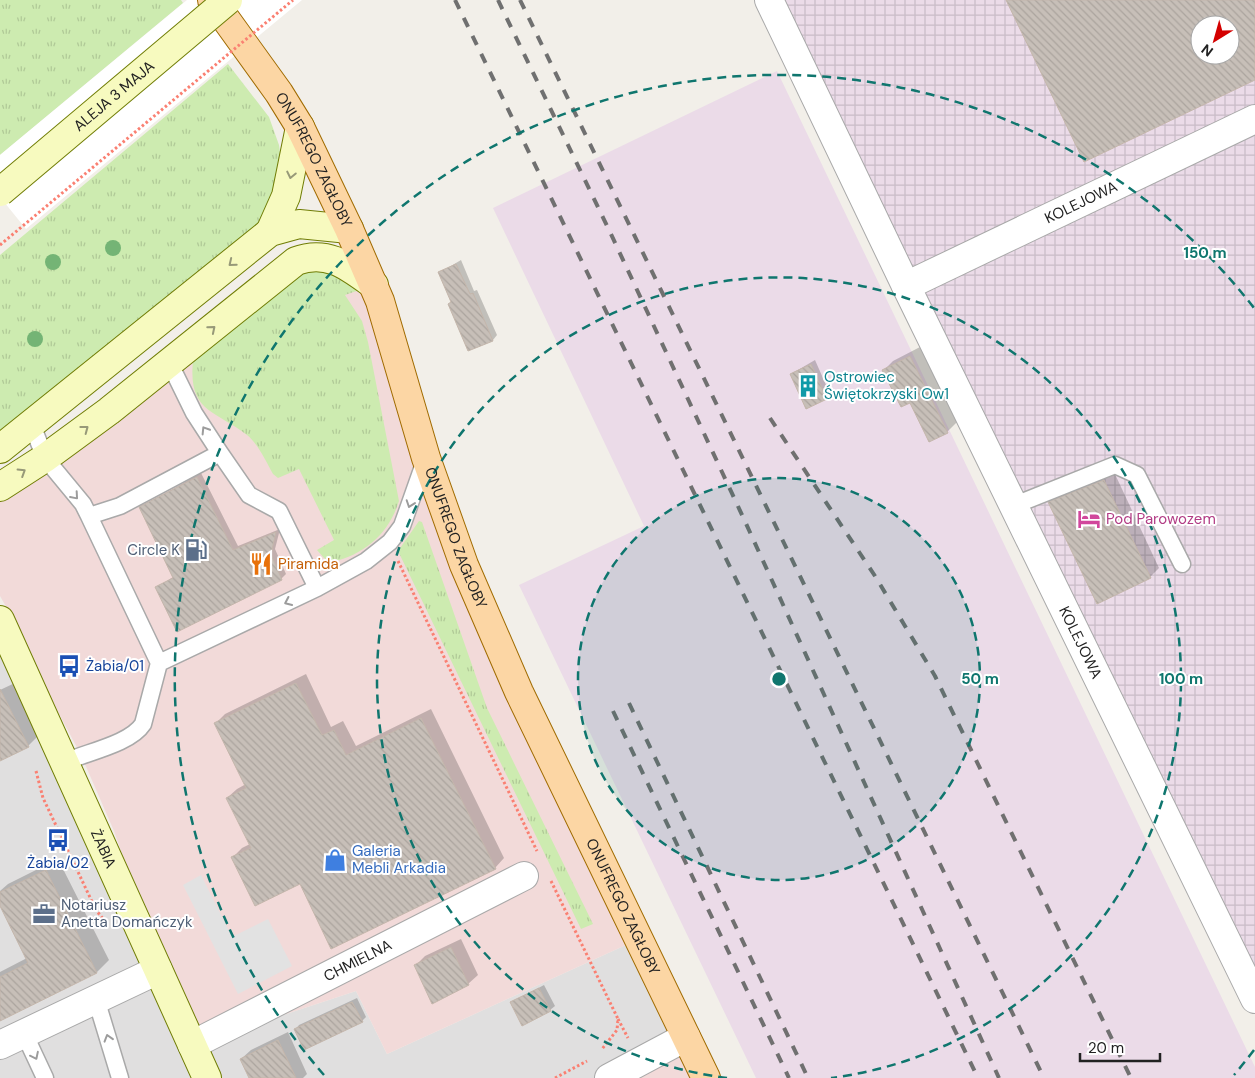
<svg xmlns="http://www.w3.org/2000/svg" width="1255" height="1078" font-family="'DM Sans',sans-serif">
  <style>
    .residential { fill: #e0dfdf }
    .commercial { fill: #f2dad9 }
    .industrial { fill: url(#industrial-grid); fill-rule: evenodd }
    .railway { fill: #ebdbe8 }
    .grass { fill: url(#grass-tufts) }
    .parking { fill: #e2e2e2 }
    .pier { fill: #fff }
    .shadow { fill: #0003 }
    .building { fill: url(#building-back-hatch); stroke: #c4b6ab; fill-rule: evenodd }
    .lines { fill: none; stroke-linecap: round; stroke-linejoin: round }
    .lane-casing { stroke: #a9a9a9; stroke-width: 19 }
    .street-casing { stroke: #a9a9a9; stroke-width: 30 }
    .secondary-casing { stroke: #707d05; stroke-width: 30 }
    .primary-casing { stroke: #a06b00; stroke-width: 30 }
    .path { stroke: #fa8072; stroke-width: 3; stroke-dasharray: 2.5 2.5; stroke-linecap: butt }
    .lane { stroke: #fff; stroke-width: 16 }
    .street { stroke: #fff; stroke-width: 28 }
    .secondary { stroke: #f7fabf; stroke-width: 28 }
    .primary { stroke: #fcd6a4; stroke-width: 28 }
    .rail { stroke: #707070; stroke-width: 4; stroke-dasharray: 10 10; stroke-linecap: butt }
    .secondary-bridge-casing { stroke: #707d05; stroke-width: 30; stroke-linecap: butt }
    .path-bridge { stroke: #fa8072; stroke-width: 3; stroke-dasharray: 2.5 2.5; stroke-linecap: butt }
    .secondary-bridge { stroke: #f7fabf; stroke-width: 28 }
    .tree { fill: #74b475 }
    .oneway { stroke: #979978 }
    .oneway2 { stroke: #9c9c9c }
    .ring { fill: none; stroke: #0f766e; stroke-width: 2.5; stroke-dasharray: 9 6 }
    .labels { text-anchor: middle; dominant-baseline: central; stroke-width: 4; stroke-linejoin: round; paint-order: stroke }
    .street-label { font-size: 15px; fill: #222; stroke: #fff }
    .culture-label { font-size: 15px; fill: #0d838f; stroke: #fff; text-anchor: start }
    .hotel-label { font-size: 15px; fill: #b23c85; stroke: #fff; text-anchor: start }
    .service-label { font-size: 15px; fill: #4e5e75; stroke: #fff; text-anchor: end }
    .food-label { font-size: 15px; fill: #c56008; stroke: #fff; text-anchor: start }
    .transit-label { font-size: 15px; fill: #164399; stroke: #fff; text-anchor: start }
    .shop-label { font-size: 15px; fill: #366cbe; stroke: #fff; text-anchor: start }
    .centre { fill: #0f766e; stroke: #fff; stroke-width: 2.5 }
    .ring-label { font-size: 15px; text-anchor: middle; font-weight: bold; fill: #0f766e; stroke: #fff; stroke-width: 4; stroke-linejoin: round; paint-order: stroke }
  </style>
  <defs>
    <pattern id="industrial-grid" width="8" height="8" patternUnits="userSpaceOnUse" patternTransform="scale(1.25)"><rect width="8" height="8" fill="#ebdbe8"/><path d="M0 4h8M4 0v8" fill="none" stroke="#c9bcc7"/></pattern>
    <pattern id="grass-tufts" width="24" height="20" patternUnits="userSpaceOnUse" patternTransform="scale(1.25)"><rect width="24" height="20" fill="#cdebb0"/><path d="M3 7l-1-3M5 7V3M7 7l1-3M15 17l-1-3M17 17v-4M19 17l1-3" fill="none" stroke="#b0c997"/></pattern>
    <pattern id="building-back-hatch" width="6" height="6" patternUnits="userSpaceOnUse" patternTransform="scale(1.25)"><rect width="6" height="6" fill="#c7bfb8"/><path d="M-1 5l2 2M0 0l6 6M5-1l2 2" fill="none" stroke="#aba49e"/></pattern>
  </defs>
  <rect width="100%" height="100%" fill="#f2efe9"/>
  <path class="residential" d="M0,626L192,1045L356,991L387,1054L639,939L686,1037L609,1078H0Z"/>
  <path class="commercial" d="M374,285L426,458L639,939L387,1054L356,991L192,1045L130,906L123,857L114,831L81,755L41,680L24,638L0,596V487L235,309Z
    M686,1037L706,1078H609Z"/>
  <path class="industrial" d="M769,0H1255V999ZM1200,25H1230V55H1200Z"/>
  <path class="railway" d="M777,71L1255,1067V1078H756L519,585L644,526L493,208Z"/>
  <path class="grass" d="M0,0H181L183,3L0,155Z
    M228,64L269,117L279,145L284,180L257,232L0,439V255Z
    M296,261L374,285L345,295L362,321L368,342L399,501C389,533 366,554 332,562L324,558L317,550L334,540L299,469L278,478L273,474C266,461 258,444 247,435C213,409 188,412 193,360Z
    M419,521L422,522L487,708L593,924L581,929L398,551Z"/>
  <path class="parking" d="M201,875L232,937L268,919L292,966L238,994L183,885Z"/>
  <path class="pier" d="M187,0H302L26,229L0,197V155Z"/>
  <path class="shadow" d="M461,260L474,291L477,290L497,335L493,340L469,350L452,301L439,273Z
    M920,347L957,422L947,432L930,440L910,401L884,370L893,361Z
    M815,360L830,394L826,398L791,374Z
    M1114,472L1159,568L1150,577L1050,503L1059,493Z
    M201,473L238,546L280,529L275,549L286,574L282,578L177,630L156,588L173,577L140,508Z
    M306,674L331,727L343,721L356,746L431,709L504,858L495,868L300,883L232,858L242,848L250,844L227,798L237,789L246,784L216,723L225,714Z
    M17,682L42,732L28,746L0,760V690Z
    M58,859L109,960L97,972L6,1017L0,1005V972L27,958L0,904V891L8,884Z
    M461,939L478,975L468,984L416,965L425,956Z
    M544,985L555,1006L550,1010L512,1002Z
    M357,998L366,1017L362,1021L295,1030L299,1025Z
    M288,1032L307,1074L303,1078H250L241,1059L251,1050Z"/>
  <path class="building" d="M1006,0H1255V80L1084,162ZM1200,25H1230V55H1200Z
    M456,264L470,294L473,293L493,341L468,351L448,304L451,302L438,272Z
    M910,356L948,433L929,442L910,403L901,407L882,370Z
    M811,364L827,399L806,409L790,374Z
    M197,477L233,550L276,532L271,554L282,580L177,632L155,587L173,578L139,507Z
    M1104,480L1151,578L1097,604L1048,502Z
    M296,683L322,735L334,730L346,755L421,718L496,869L331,949L300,884L255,906L231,857L251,848L226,798L246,788L214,723Z
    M0,689L29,747L0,761Z
    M46,870L97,973L0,1021V977L28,963L0,906V892Z
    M451,947L469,985L432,1004L414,965Z
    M539,988L551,1011L522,1026L510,1002Z
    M352,1002L363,1022L304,1050L294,1029Z
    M278,1040L296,1078H249L240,1059Z"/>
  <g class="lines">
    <defs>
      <path id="lane" d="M32,425L45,458L83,504L89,516L120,506L220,453L194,413L170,364
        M220,453L249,495L279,511L317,588
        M1015,505L1115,465L1137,475L1182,564
        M159,663L317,588L366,561L390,542L402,526L426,458
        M65,762C87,752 130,744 143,724L159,663L89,516
        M96,999L120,1078
        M24,1033L45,1078"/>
      <g id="street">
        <path id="s1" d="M769,0L906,286L1255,999"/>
        <path id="s2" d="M906,286L1255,119"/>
        <path d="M0,1045L158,970"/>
        <path id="s3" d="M192,1045L524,876"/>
        <path d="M609,1078L686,1037"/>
      </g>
      <g id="secondary">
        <path d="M270,232L286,196L300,127"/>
        <path d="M0,449L270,232L299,224L349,229"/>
        <path d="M0,487L45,458L109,411L296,261C328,249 349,267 374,285"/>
        <path id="s4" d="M0,620L207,1078"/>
      </g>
      <g id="primary">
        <path id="s5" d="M212,0L279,93L300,127L349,229L380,301L426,458L464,565L519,692L706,1078"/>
      </g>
    </defs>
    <use href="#lane" class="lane-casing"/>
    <use href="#street" class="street-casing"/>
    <use href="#secondary" class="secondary-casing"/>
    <use href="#primary" class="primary-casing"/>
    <path class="path" d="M398,561L537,851
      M36,771L43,798L96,910L104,920
      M551,881L618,1019L617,1030L602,1049
      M618,1019L628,1038
      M555,1078L587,1061"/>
    <use href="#lane" class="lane"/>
    <use href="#street" class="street"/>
    <use href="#secondary" class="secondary"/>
    <use href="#primary" class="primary"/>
    <path class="rail" d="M455,0L978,1078
      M498,0L610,232L743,517L999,1078
      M520,0L1044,1078
      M770,418L875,576L935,676L1131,1078
      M629,703L808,1078
      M613,711L789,1078"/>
    <defs>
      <g id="secondary-bridge">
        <path id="s6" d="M0,192L228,0"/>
      </g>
    </defs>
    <use href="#secondary-bridge" class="secondary-bridge-casing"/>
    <path class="path-bridge" d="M0,245L293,0"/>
    <use href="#secondary-bridge" class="secondary-bridge"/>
  </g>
  <g class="tree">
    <circle cx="113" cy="248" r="8"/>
    <circle cx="53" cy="262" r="8"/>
    <circle cx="35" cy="339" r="8"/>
  </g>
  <defs><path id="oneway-chevron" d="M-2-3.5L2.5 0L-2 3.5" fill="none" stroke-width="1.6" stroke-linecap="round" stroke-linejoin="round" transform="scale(1.25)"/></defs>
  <g class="oneway">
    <use href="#oneway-chevron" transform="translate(291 175) rotate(102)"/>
    <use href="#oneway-chevron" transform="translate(232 263) rotate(141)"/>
    <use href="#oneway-chevron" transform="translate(212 329) rotate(-40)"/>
    <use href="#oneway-chevron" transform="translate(85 429) rotate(-37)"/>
    <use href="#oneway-chevron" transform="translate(22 472) rotate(-32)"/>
  </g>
  <g class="oneway2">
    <use href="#oneway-chevron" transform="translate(205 430) rotate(-122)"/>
    <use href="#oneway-chevron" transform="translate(75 496) rotate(49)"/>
    <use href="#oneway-chevron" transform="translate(410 504) rotate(109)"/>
    <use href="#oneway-chevron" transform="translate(288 602) rotate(155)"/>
    <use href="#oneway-chevron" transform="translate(108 1038) rotate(-107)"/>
    <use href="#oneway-chevron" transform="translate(35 1056) rotate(64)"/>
  </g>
  <circle cx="779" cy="679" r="201" fill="#0f766e" fill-opacity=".12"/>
  <g class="ring">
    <circle cx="779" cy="679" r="201"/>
    <path d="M727 1078A402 402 0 1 1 831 1078"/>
    <path d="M1254 1050A603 603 0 0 1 1234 1075M324 1075A603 603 0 1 1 1254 308"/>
  </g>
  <defs>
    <symbol id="building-bare" viewBox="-9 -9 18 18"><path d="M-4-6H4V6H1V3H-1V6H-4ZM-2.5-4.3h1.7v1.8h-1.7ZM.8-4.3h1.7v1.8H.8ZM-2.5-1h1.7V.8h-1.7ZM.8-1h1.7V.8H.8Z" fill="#0f9aa8" stroke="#fff" stroke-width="2.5" paint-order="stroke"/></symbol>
    <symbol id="hotel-bare" viewBox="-9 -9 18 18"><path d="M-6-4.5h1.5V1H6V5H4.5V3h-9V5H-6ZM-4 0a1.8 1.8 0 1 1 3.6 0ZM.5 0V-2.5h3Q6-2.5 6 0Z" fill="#d1479c" stroke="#fff" stroke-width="2.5" paint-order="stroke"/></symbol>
    <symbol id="fuel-bare" viewBox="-9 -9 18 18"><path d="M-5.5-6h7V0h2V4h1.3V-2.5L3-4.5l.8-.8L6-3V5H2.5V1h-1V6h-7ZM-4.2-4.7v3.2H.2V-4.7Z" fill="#5c6f8a" stroke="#fff" stroke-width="2.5" paint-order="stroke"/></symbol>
    <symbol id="restaurant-bare" viewBox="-9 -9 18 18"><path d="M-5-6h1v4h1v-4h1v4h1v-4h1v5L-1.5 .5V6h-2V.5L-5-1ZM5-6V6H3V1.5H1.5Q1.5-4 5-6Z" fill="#e8710a" stroke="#fff" stroke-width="2.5" paint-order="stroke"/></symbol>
    <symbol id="bus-bare" viewBox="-9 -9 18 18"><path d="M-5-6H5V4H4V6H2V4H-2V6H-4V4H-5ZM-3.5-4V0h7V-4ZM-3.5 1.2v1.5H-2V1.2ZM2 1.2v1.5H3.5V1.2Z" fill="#1a4fb4" stroke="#fff" stroke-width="2.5" paint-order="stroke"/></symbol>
    <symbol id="shop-bare" viewBox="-9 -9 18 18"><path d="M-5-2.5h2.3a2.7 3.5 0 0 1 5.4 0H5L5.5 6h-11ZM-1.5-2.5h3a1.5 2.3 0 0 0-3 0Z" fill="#3f7fe0" stroke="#fff" stroke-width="2.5" paint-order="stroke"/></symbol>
    <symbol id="office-bare" viewBox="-9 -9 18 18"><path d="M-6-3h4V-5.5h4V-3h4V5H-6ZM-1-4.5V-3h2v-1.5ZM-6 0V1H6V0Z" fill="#5c6f8a" stroke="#fff" stroke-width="2.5" paint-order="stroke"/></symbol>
  </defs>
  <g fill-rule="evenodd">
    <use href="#building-bare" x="792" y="370" width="32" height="32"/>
    <use href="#hotel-bare" x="1073" y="503" width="32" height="32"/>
    <use href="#fuel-bare" x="180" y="534" width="32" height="32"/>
    <use href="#restaurant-bare" x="245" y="548" width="32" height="32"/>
    <use href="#bus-bare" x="53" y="650" width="32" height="32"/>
    <use href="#bus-bare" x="42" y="824" width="32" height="32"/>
    <use href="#shop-bare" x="319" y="844" width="32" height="32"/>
    <use href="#office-bare" x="28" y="898" width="32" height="32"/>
  </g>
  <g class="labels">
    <g class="street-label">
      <text stroke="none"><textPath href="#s6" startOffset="149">ALEJA 3 MAJA</textPath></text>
      <text stroke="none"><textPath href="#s5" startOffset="190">ONUFREGO ZAGŁOBY</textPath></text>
      <text stroke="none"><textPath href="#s2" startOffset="194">KOLEJOWA</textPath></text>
      <text stroke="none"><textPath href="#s5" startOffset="595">ONUFREGO ZAGŁOBY</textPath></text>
      <text stroke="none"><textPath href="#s1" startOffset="714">KOLEJOWA</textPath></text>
      <text stroke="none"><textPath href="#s4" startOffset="251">ŻABIA</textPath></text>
      <text stroke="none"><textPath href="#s5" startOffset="1000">ONUFREGO ZAGŁOBY</textPath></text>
      <text stroke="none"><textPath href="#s3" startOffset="186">CHMIELNA</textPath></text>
    </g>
    <g class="culture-label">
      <text x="824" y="377">Ostrowiec<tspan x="824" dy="17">Świętokrzyski Ow1</tspan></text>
    </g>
    <g class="hotel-label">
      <text x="1106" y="519">Pod Parowozem</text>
    </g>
    <g class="service-label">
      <text x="180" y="550">Circle K</text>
      <text x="61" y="905" text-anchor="start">Notariusz<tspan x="61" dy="17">Anetta Domańczyk</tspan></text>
    </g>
    <g class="food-label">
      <text x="278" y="564">Piramida</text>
    </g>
    <g class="transit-label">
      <text x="86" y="666">Żabia/01</text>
      <text x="58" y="863" text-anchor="middle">Żabia/02</text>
    </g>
    <g class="shop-label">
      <text x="352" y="851">Galeria<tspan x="352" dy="17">Mebli Arkadia</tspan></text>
    </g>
  </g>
  <circle cx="779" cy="679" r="8" class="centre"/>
  <g class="ring-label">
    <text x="1205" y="258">150 m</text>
    <text x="980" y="684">50 m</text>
    <text x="1181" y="684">100 m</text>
  </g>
  <g transform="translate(1215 40) rotate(217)"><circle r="24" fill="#ffffff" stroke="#a7a7a7"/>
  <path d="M0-4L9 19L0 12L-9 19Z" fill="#d40000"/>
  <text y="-8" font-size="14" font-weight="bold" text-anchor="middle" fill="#222222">N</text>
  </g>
  <path d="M1080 1053v8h80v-8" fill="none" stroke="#222222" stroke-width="2.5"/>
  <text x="1088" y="1053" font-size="15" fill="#222222" stroke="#ffffff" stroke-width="4" paint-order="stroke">20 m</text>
</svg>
